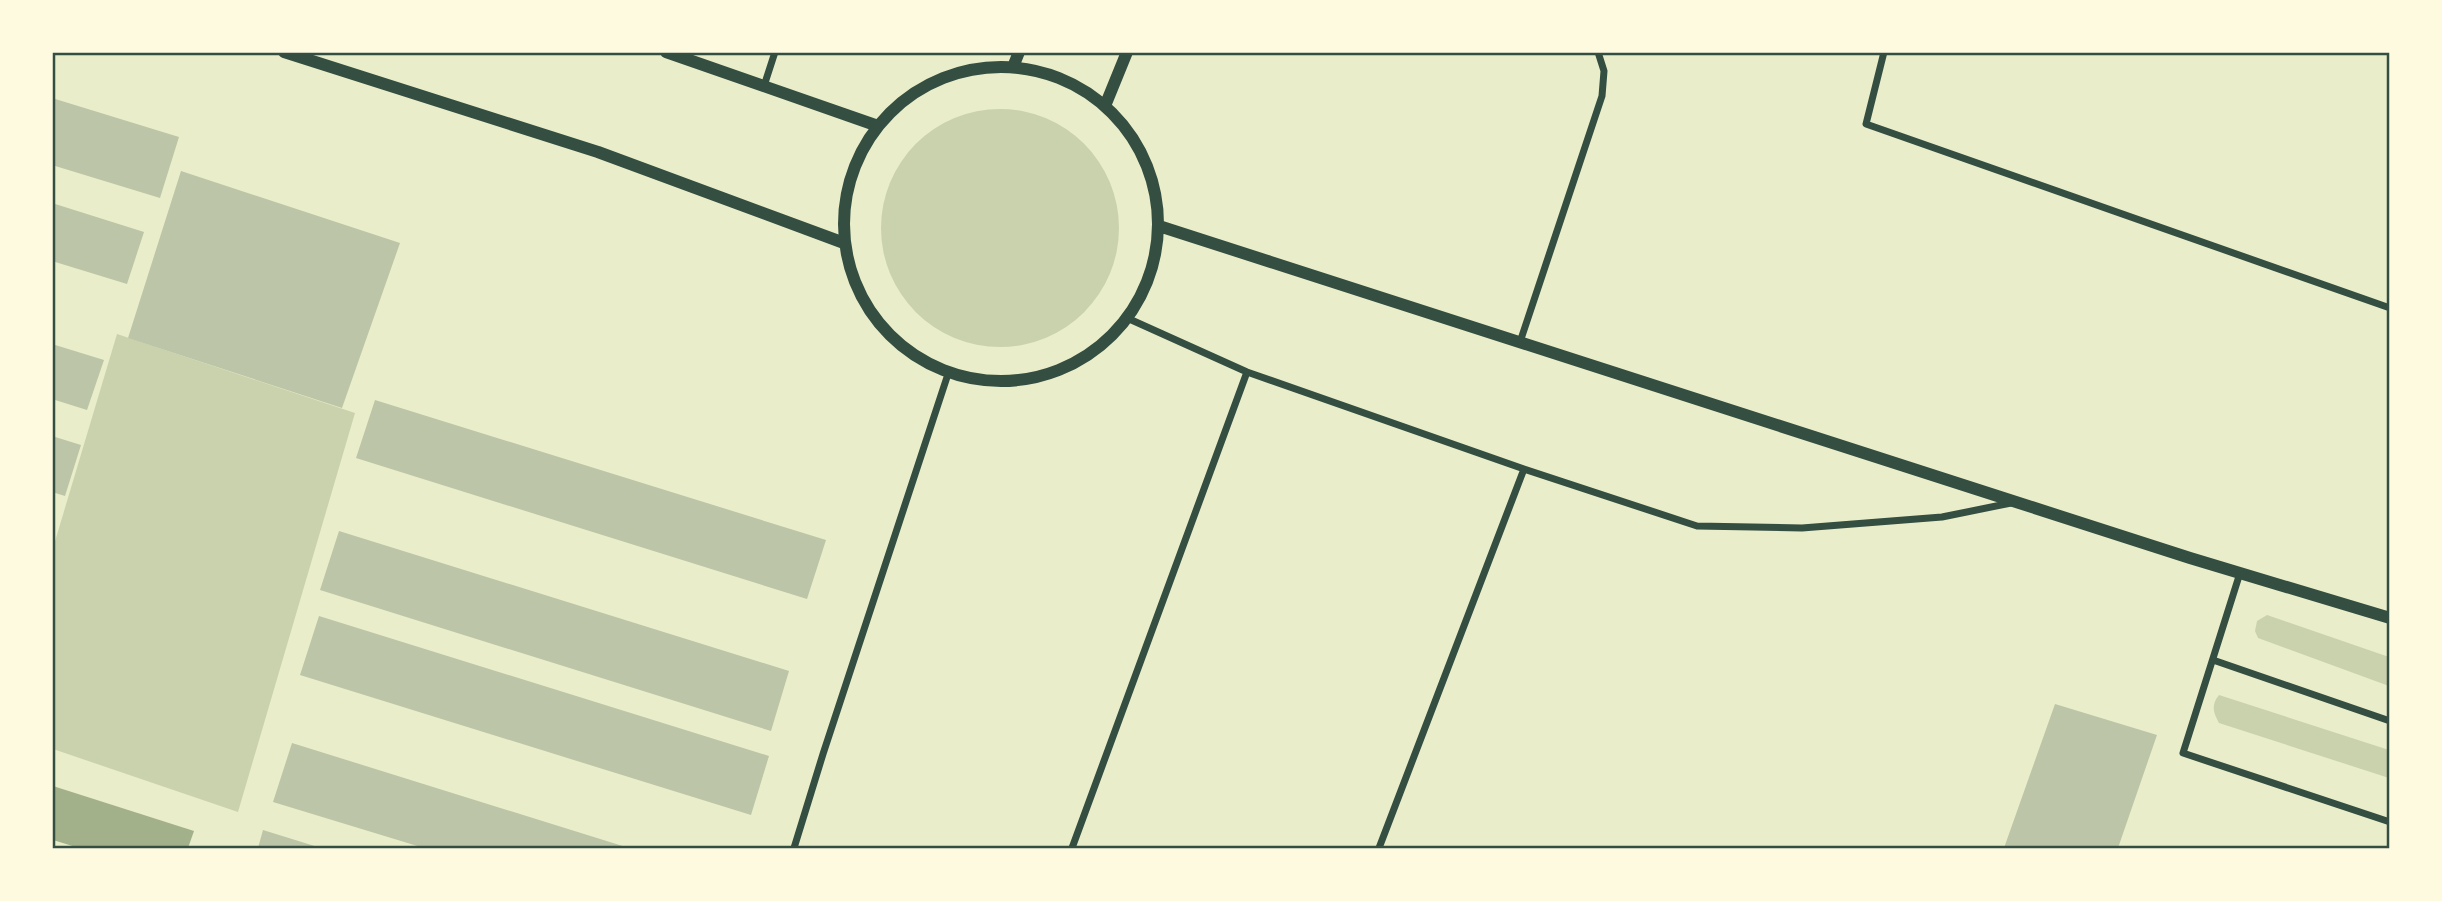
<svg xmlns="http://www.w3.org/2000/svg" width="2442" height="901" font-family="'Public Sans',sans-serif">
  <style>
    .green { fill: #cad2ad }
    .water { fill: #a3b18a }
    .building { fill: #bcc5a7 }
    .lines { fill: none; stroke-linecap: round; stroke-linejoin: round }
    .minor { stroke: #344e41; stroke-width: 7 }
    .tertiary { stroke: #344e41; stroke-width: 12 }
    .neatline { fill: none; stroke: #344e41; stroke-width: 2.5 }
  </style>
  <rect width="100%" height="100%" fill="#e9edc9"/>
  <path class="green" d="M881 228a119 119 0 1 1 238 0a119 119 0 1 1-238 0Z
    M117,334L355,413L238,812L53,749V548Z
    M2267,615L2389,657V686L2258,638L2255,631L2257,621Z
    M2219,695L2389,750V778L2219,723C2213,712 2211,705 2219,695Z"/>
  <path class="water" d="M53,786L194,831L188,848H79L53,840Z"/>
  <path class="building" d="M52,98L179,137L160,198L52,165Z
    M181,171L400,243L342,408L128,338Z
    M52,203L144,232L127,284L52,261Z
    M52,344L104,360L87,410L52,399Z
    M375,400L826,540L807,599L356,458Z
    M52,436L81,445L65,496L52,492Z
    M339,531L789,671L771,731L320,590Z
    M319,616L769,756L751,815L300,675Z
    M2055,704L2157,735L2118,848H2004Z
    M292,743L629,848H424L273,802Z
    M263,830L321,848H258Z"/>
  <g class="lines">
    <path class="minor" d="M1884,52L1866,124L2390,308
      M764,86L775,52
      M1127,318L1247,372L1524,469L1697,526L1802,528L1942,517L2011,503
      M1520,342L1602,96L1604,71L1598,52
      M2240,573L2183,753L2390,822
      M2213,660L2390,721
      M794,848L823,754L949,371
      M1072,848L1247,372
      M1379,848L1524,469"/>
    <path class="tertiary" d="M284,52L598,152L844,243
      M666,52L878,126
      M1013,67L1019,52
      M844 224a157 157 0 1 1 314 0a157 157 0 1 1-314 0Z
      M1105,106L1127,52
      M1159,226L2190,558L2390,618"/>
  </g>
  <rect width="2442" height="901" fill="none" stroke="#fefae0" stroke-width="108"/>
  <rect x="54" y="54" width="2334" height="793" class="neatline"/>
</svg>
